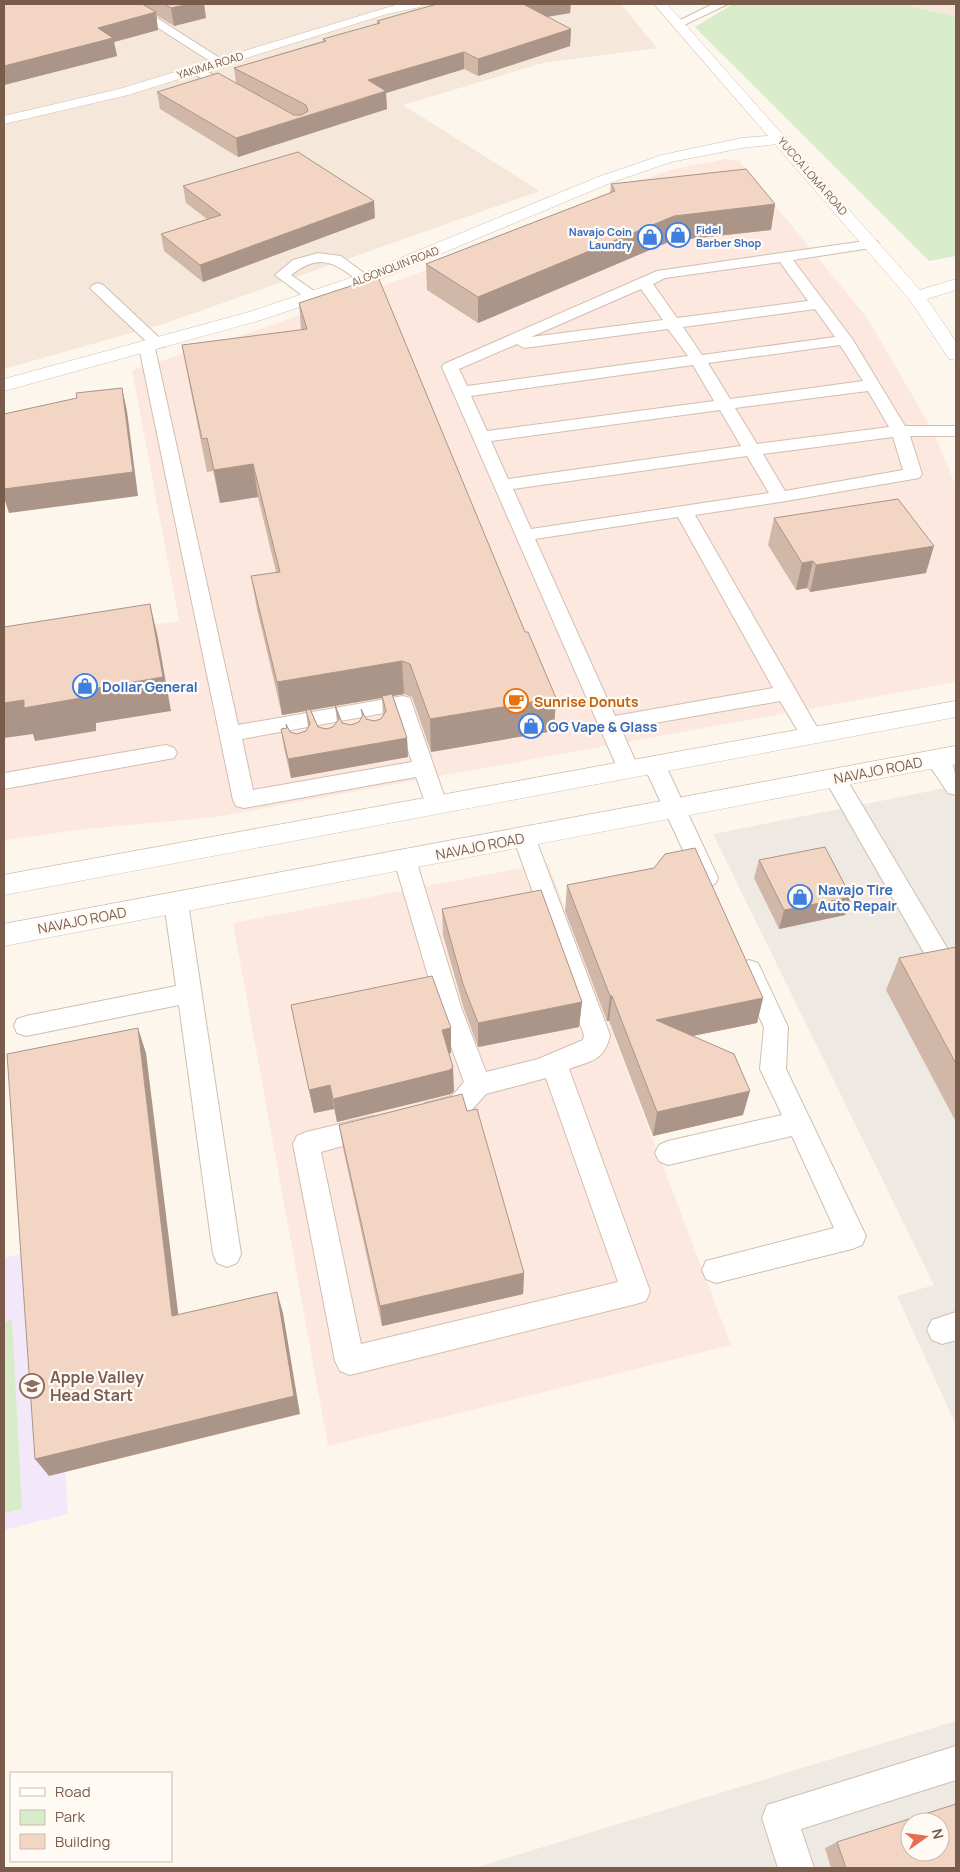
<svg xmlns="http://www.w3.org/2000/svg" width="960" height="1872" font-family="Manrope,sans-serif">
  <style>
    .residential { fill: #f5e8da }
    .commercial { fill: #fde8e0 }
    .industrial { fill: #efe9e4; fill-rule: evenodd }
    .education { fill: #f3e8fa }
    .green { fill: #d8ecc9 }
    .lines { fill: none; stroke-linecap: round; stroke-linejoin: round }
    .lane-casing { stroke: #d1beb0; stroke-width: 2 }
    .street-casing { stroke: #d1beb0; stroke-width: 1 }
    .secondary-casing { stroke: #d6c0b0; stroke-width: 1 }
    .lane { fill: #fff; fill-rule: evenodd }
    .street { fill: #fff; fill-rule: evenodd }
    .secondary { fill: #fff; fill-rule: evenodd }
    .wall { fill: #d1b7a8; fill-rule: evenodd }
    .shaded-wall { fill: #aa9588 }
    .building { fill: #f3d5c3; stroke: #aa9588; fill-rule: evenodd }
    .labels { text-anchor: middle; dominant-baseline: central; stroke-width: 4.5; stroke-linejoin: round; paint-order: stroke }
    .far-street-label { font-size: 11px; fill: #7a5c4d; stroke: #fffaf3 }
    .far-shop-label { font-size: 11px; font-weight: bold; fill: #366cbe; stroke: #fffaf3; text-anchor: start }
    .shop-label { font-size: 14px; font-weight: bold; fill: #366cbe; stroke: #fffaf3; text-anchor: start }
    .food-label { font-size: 14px; font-weight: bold; fill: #c56008; stroke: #fffaf3; text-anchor: start }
    .street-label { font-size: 14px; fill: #7a5c4d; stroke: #fffaf3 }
    .near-education-label { font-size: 16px; font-weight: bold; fill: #785e54; stroke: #fffaf3; text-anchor: start }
  </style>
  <rect width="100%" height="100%" fill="#fdf6ec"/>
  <path class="residential" d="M67,4H621L657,48L543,63L403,105L540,191L163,324L4,369V20Z
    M902,4H956V17Z"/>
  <path class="commercial" d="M725,159L739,161L868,319L933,431L956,486V682L216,817L86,829L4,840V648L179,621L132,370L249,333L446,263L625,185L671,170Z
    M548,863L731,1345L328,1446L233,923Z"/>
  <path class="industrial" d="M956,786V1425L897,1296L934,1285L713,834Z
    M956,1721V1868H474ZM910,1822H940V1852H910Z"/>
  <path class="education" d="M52,1247L68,1514L4,1530V1258Z"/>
  <path class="green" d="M733,4H902L956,17V256L929,261L695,27Z
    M12,1320L22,1509L4,1513V1322Z"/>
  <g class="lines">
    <defs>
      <path id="lane" d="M127,4H135L226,62L224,65H216L127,8L125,6Z
        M713,4H728L682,26H674L672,24Z
        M196,66L241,89L243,92L237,96L233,95L192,73L190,70Z
        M872,240L877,241L879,244L877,247L793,260L853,340L905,426H956V436H910L922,474L919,478L780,502L695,515L822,736L818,741L811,743L804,741L780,701L621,729L639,769L636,774L628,777L620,774L442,367L444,364L657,271ZM780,262L808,301L677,318L653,284L665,278ZM641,289L663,320L531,337ZM815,309L835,337L702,355L683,327ZM668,329L688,356L467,386L459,369L517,344L524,348ZM840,345L863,381L730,399L708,363ZM693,365L714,401L487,431L471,396ZM868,391L889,427L757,444L735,408ZM720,410L741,446L508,479L491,441ZM893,437L903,470L785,491L763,454ZM747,456L769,493L531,529L513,489ZM678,517L773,688L615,716L535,539Z
        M318,253L341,256L372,279L370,282H360C334,263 321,252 291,275L317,293L320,296L317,299H307L275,275L293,260Z
        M98,283L103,285L166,344L164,347L155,348L238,725L403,696L410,698L447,804L444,810L436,812L428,810L416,777L244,808L236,806L233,800L139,347L141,344L147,342L93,291L90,288L93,285ZM395,711L412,762L253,790L242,739Z
        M166,745L174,748L177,753L174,758L4,789V773Z
        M936,751C957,757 956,777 956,795L948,793L925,759L928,754Z
        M654,756L662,759L665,764L718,878L715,884L707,887L699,884L696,878L643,764L646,759Z
        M835,770L843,773L953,958L956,965L953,972L944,975L935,972L824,778L827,773Z
        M524,829L532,831L535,837L610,1035C605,1061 590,1061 569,1069L650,1291L646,1301L636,1304L350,1375L340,1371L335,1361L293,1144L297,1136L306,1132L373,1116L382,1119L386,1127L382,1135L321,1152L361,1344L618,1282L546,1078L486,1094L469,1113L460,1116L434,1122L425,1119L421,1111L425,1103L452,1096L464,1082L438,1010L394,860L397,854L405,851L413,854L416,860L462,1010L486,1072L538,1059L583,1040L584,1035L513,837L516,831Z
        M176,894L184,897L188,903L241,1254L237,1263L227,1267L217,1263L213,1254L179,1005L26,1036L17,1033L14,1026L17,1019L26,1016L176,986L164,903L168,897Z
        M749,960L758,963L788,1027L786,1069L866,1236L862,1245L852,1249L716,1283L706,1279L702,1270L706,1261L834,1228L792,1136L668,1165L659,1161L655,1153L659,1145L668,1141L782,1115L760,1069L764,1027L737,970L740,963Z
        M956,1312V1340L942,1344L932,1340L927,1330L932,1320Z
        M956,1746V1780L801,1829L814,1868H778L762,1818L767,1805Z"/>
      <path id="street" d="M399,4H422L420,7L387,14L128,95L4,124V116L119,89Z
        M781,135L786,137L789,140L786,143L742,148L671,162L610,183L371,283L261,320L4,391V379L249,312L359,275L598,177L662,155L742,138Z"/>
      <path id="secondary" d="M654,4H667L920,290L956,279V290L927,299L956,342V360L949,359L910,300Z
        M956,701V717L4,895V875Z
        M956,746V764L4,946V924Z"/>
    </defs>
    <use href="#lane" class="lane-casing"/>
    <use href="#street" class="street-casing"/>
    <use href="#secondary" class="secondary-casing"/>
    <use href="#lane" class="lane"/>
    <use href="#street" class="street"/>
    <use href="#secondary" class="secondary"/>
  </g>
  <path class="wall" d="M4,4H204L206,18L174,26L156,15L158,30L114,42L117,56L4,85Z
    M570,13L547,17L571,29L570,46L478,76L464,69L386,93L387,109L238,157L160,109L157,92L236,83L234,68L323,41V39L377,24V21Z
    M611,184L775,204L771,230L671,241L478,323L427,290L426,264L610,193Z
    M183,186L375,218L203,282L164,251L161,234L207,219L186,203Z
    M299,303L554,731L431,752L412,697L404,694L393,696L407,738L408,757L291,778L284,748L281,729L297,734L306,731L308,728L306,711L282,715L257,609L251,576L276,572L258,497L220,503L213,471L207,472L188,377L182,345L301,330ZM382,698L383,716L381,719L374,721L366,719L361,709L362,717L359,722L351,725L342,723L335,706ZM335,706L337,722L333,727L326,729L318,727L311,710Z
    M774,518L926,573L810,592L807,588L796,590L768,545Z
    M759,860L851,897L845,915L779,929L754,878Z
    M567,885L763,998L757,1023L693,1036L743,1115L653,1136L609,1021H607L565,911Z
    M442,909L582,1002L579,1027L478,1047L464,1009L443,935Z
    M956,947V1122L886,990L899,958Z
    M291,1005L451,1053H449L454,1091L451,1094L337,1122L334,1109L314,1113Z
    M339,1125L524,1273L523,1294L382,1326L343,1148Z
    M837,1842L956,1868H831L825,1848Z"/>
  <path class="shaded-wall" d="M189,4H204L206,18L174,26L171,8Z
    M523,4H571L570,13L522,21Z
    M156,12L158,30L114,42L117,56L4,85V66L98,28Z
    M571,29L570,46L478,76V59Z
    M464,52V69L386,93L387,109L238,157L236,138L369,97L368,80Z
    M374,201L375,218L203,282L200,265Z
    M775,204L771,230L671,241L478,323V297L674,216Z
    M122,388L127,411L138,496L9,513L4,498V489Z
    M253,464L258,497L220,503L214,470Z
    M934,546L926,573L810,592L816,565Z
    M813,561L807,588L796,590L802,563Z
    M150,604L158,638L171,711L96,723V731L35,741L33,734L4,738V703Z
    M402,661L404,694L282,715L277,682Z
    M556,698L554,731L431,752L430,719Z
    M407,738L408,757L291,778L288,759Z
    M851,897L845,915L779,929L784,910Z
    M610,996H612L609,1021H607Z
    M763,998L757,1023L652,1044L656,1020Z
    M582,1002L579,1027L478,1047V1023Z
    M138,1028L146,1053L181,1336L172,1316Z
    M451,1028V1053L443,1054L442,1030Z
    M453,1067L454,1091L451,1094L337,1122L333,1099Z
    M330,1085L334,1109L314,1113L309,1090Z
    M750,1091L743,1115L653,1136L657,1112Z
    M524,1273L523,1294L382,1326L380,1306Z
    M277,1292L283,1313L300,1414L49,1476L35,1459Z"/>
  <path class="building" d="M4,4H142L156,12L98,28L113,38L4,66Z
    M164,4H189L171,8Z
    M437,4H526H523L571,29L478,59L464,52L368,80L386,91L236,138L157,92L218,73L294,115H301L308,111L306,105L234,68L326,41L323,39L380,23L377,21Z
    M298,152L374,201L200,265L161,234L221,215L183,186Z
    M746,169L775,204L674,216L478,297L426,264L615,191L611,184Z
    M378,277L525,632H528L556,698L430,719L410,664L402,661L277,682L251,576L280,572L253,464L214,470L207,438L202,439L182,345L307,329L299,303Z
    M122,388L133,472L4,489V414L77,398L76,393Z
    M898,499L934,546L816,565L813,561L802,563L774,518Z
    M150,604L163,677L86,690V697L24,708V700L4,703V627Z
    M392,694L407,738L288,759L281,729L287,728L286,724L290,732L297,734L306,731L310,724L306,710L310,709L318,727L326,729L333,727L339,719L335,705L342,723L351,725L359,722L363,715L361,709L366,719L374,721L381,719L386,711L382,696Z
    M825,847L851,897L784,910L759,860Z
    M695,848L763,998L656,1020L734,1054L750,1091L657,1112L612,996H610L567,885L654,868L665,854Z
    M541,890L582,1002L478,1023L463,984L442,909Z
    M956,947V1064L899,958Z
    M432,976L451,1028L442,1030L453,1067L450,1070L333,1099L330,1085L309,1090L291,1005Z
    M138,1028L172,1316L277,1292L294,1396L35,1459L7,1054Z
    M462,1094L467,1111L477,1109L524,1273L380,1306L339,1125Z
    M956,1804V1868H846L837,1842ZM910,1822H940V1852H910Z"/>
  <defs>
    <symbol id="shop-ring" viewBox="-11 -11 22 22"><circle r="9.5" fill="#fffaf3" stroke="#3f7fe0" stroke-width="1.5"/><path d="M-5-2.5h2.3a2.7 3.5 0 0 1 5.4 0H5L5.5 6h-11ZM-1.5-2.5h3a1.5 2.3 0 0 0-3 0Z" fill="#3f7fe0"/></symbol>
    <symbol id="cafe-ring" viewBox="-11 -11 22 22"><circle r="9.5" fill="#fffaf3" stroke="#e8710a" stroke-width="1.5"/><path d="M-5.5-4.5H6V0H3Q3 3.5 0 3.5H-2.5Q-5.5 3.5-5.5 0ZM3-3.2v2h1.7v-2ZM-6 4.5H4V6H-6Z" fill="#e8710a"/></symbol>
    <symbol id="school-ring" viewBox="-11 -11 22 22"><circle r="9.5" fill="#fffaf3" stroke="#8d6e63" stroke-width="1.5"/><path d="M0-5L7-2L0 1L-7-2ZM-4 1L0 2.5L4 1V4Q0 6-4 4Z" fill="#8d6e63"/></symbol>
  </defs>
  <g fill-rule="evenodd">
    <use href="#shop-ring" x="664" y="221" width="28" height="28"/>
    <use href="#shop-ring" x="636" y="223" width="28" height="28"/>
    <use href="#shop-ring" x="71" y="672" width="28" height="28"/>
    <use href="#cafe-ring" x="502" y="687" width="28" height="28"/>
    <use href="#shop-ring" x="517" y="712" width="28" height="28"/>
    <use href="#shop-ring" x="786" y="883" width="28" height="28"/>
    <use href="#school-ring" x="18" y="1372" width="28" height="28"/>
  </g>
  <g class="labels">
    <g class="far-street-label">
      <text transform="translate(210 65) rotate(-17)">YAKIMA ROAD</text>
      <text transform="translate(813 176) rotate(49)">YUCCA LOMA ROAD</text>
      <text transform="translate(395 266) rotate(-21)">ALGONQUIN ROAD</text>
    </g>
    <g class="far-shop-label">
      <text x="696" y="229">Fidel<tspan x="696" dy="13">Barber Shop</tspan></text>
      <text x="632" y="231" text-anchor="end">Navajo Coin<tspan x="632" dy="13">Laundry</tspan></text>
    </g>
    <g class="shop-label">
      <text x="102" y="686">Dollar General</text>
      <text x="548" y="726">OG Vape &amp; Glass</text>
      <text x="818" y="889">Navajo Tire<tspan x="818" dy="16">Auto Repair</tspan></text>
    </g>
    <g class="food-label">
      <text x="534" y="701">Sunrise Donuts</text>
    </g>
    <g class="street-label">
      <text transform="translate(878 770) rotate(-11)">NAVAJO ROAD</text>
      <text transform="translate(480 846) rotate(-11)">NAVAJO ROAD</text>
      <text transform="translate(82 920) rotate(-11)">NAVAJO ROAD</text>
    </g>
    <g class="near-education-label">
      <text x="50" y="1377">Apple Valley<tspan x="50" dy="18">Head Start</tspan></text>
    </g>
  </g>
  <rect width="960" height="1872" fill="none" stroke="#7a5c4d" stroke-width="10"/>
  <rect x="10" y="1772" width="162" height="90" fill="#fffaf3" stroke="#cabbb1"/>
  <rect x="20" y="1788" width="25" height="8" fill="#ffffff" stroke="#cabbb1"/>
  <text x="55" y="1797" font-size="15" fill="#7a5c4d">Road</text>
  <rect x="20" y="1810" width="25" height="15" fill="#d8ecc9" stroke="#cabbb1"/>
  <text x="55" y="1822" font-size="15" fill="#7a5c4d">Park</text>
  <rect x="20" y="1834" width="25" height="15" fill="#f3d5c3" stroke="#cabbb1"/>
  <text x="55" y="1847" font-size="15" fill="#7a5c4d">Building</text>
  <g transform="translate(925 1837) rotate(76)"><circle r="24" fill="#fffaf3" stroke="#cabbb1"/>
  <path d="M0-4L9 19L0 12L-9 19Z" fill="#e76f51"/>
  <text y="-8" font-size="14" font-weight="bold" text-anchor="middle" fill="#7a5c4d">N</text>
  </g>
</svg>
